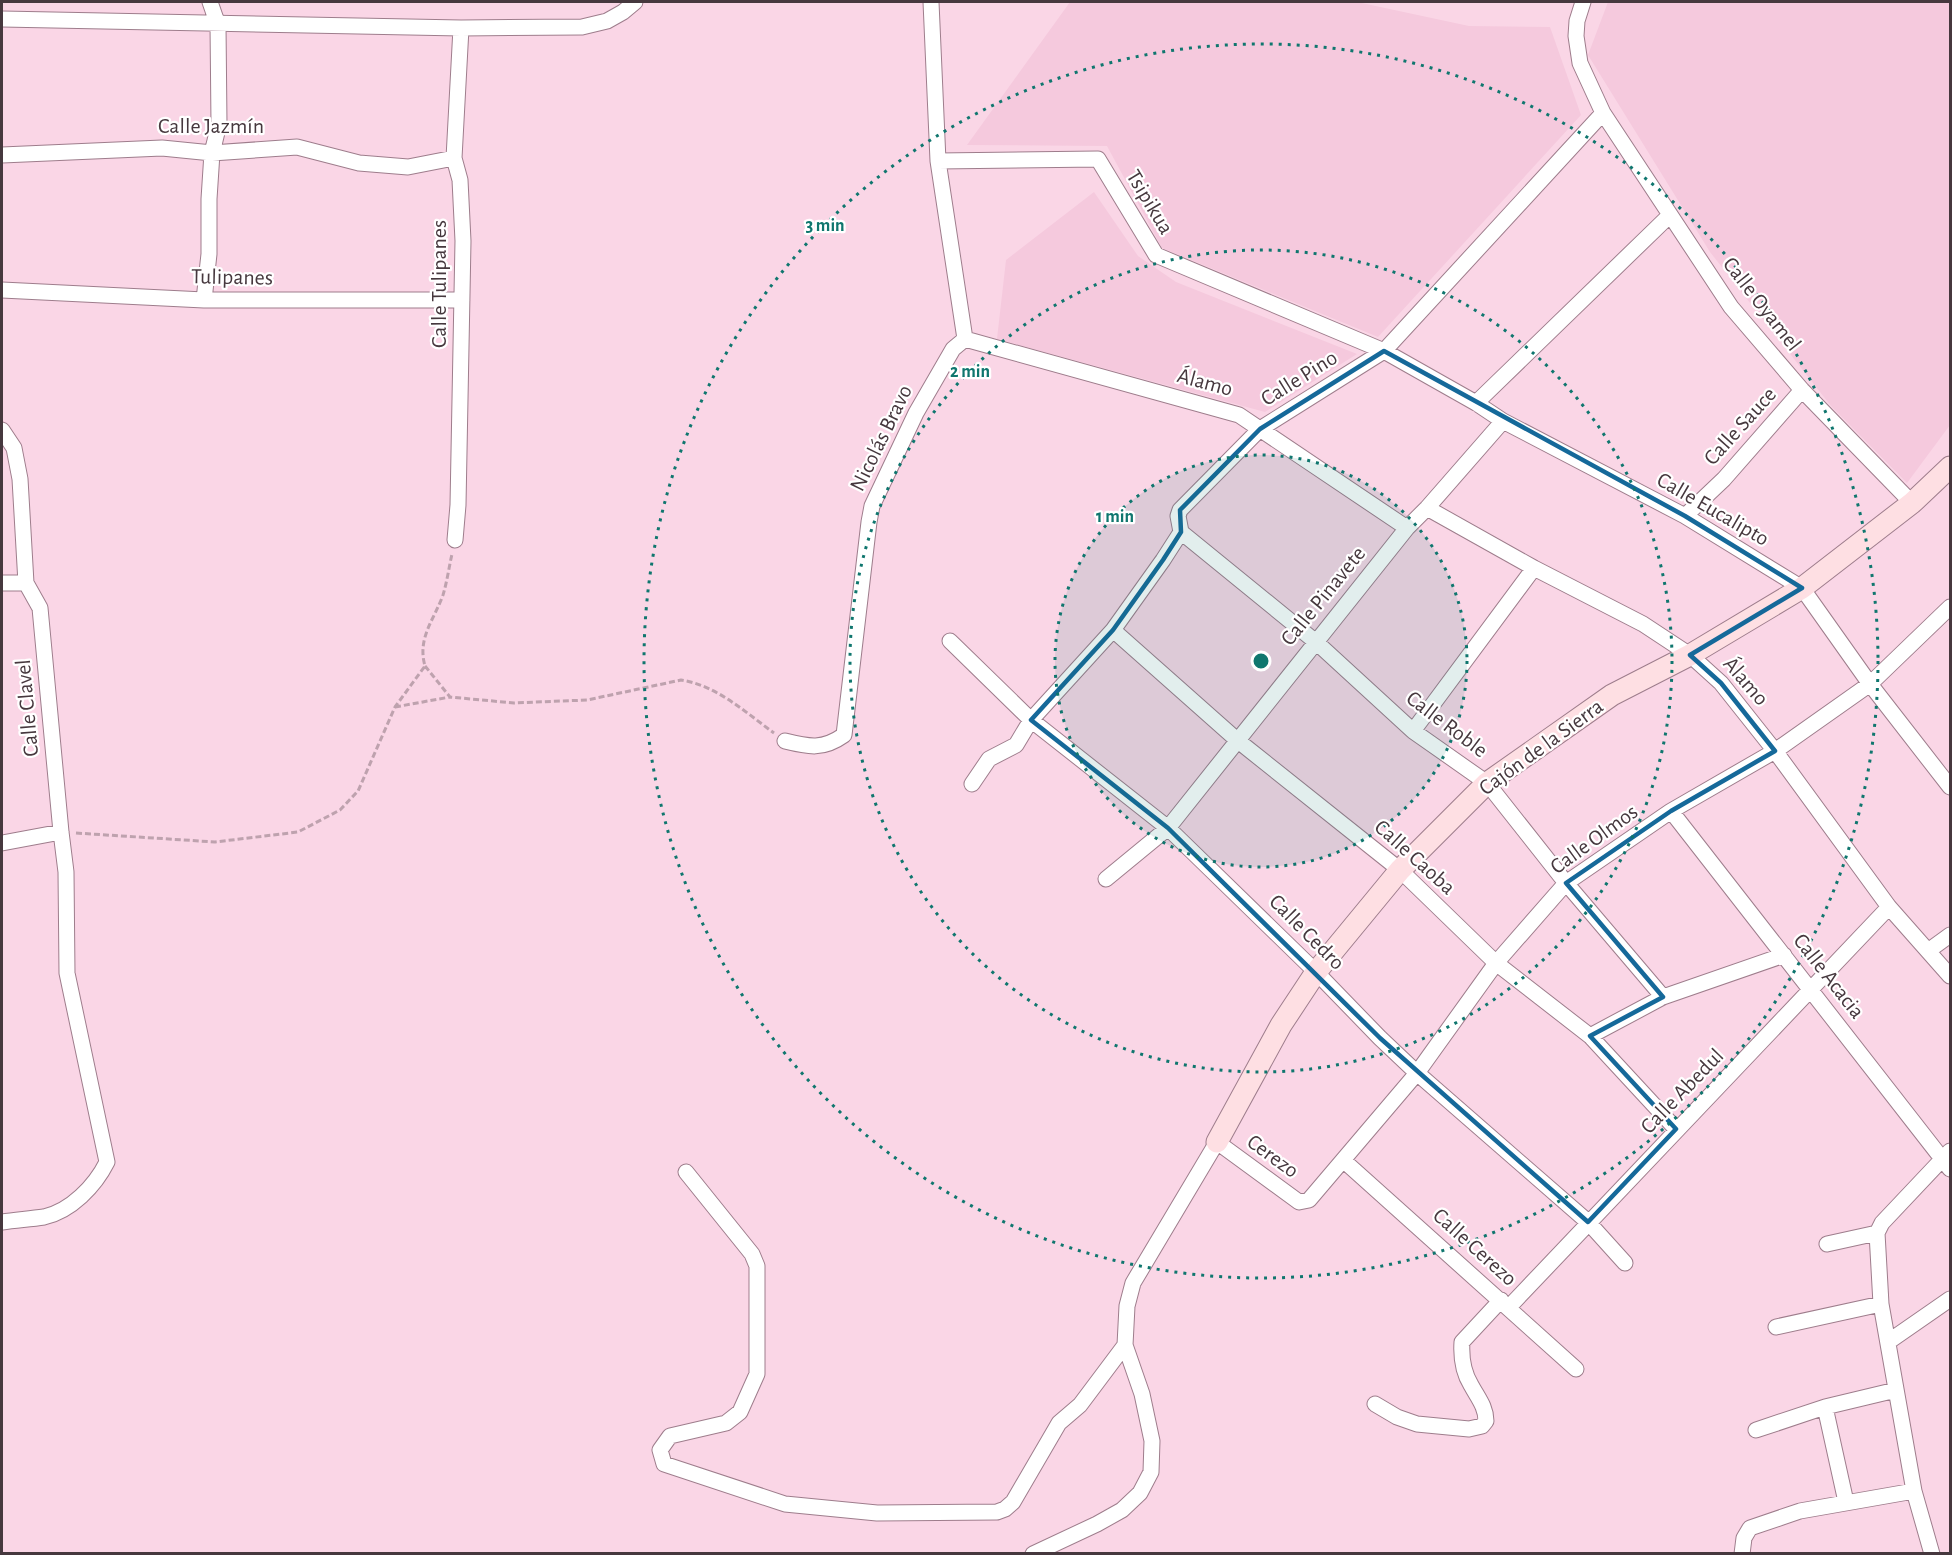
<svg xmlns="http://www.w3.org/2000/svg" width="1952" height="1555" font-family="'Alegreya Sans',sans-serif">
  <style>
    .built { fill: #f5c9dd }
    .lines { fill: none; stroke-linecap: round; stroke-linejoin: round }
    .street-casing { stroke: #9e7d8c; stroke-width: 17 }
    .secondary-casing { stroke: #9e7d8c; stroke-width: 23 }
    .path { stroke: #bea2ae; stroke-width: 3; stroke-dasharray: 6 3; stroke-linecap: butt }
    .street { stroke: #fff; stroke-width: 15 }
    .secondary { stroke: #fedfe3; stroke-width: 21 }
    .marked { fill: none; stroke: #15699a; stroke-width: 4.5; stroke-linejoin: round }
    .ring { fill: none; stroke: #0f766e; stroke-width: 3; stroke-dasharray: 3 6 }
    .labels { text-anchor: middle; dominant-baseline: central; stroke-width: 4.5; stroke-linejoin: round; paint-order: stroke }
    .street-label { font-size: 22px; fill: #46383e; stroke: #fff }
    .centre { fill: #0f766e; stroke: #fff; stroke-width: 3 }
    .ring-label { font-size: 18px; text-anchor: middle; font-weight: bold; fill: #0f766e; stroke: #fff; stroke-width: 4.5; stroke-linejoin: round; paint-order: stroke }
  </style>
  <rect width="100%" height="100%" fill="#fad6e6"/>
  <path class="built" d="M1070,2H1357L1469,26L1550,27L1581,115L1378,337L1162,248L1107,146L967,145Z
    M1608,2H1950V425L1907,483L1831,406L1710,252L1588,55Z
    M1094,192L1138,256L1176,282L1357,354L1265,412L997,339L1006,260Z"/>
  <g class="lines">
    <defs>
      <path id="street" d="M931,2L938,161L965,339
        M1583,2L1577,21L1576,36L1580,63L1603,113L1731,307L1802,390L1912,503
        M2,19L461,28L582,27L607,21L623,12L635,2
        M2,155L162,148L212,153L297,147L359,163L408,167L454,158
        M938,161L1098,159L1156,255L1384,351L1476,403L1503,421L1685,516L1802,588L1870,684L1950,787
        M2,290L204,300H462
        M204,300L209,254V199L212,153L219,124L218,25L210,2
        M965,339L1239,415L1407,528
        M1476,403L1670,215
        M2,430L14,448L20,479L26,583L40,608L61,832L66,872L67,973L107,1162C95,1186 71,1211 44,1217C30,1219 16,1220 2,1222
        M1427,508L1534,568L1643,624L1690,655L1721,683L1775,751L1889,907L1950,976
        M1685,516L1724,479L1802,390
        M1181,532L1316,642L1413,731L1487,783L1566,883L1663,997
        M455,540L458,505L463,241L460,180L454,158L461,28
        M2,583H26
        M1113,630L1237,740L1400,870L1496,963L1590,1036L1676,1129
        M950,641L1031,720L1168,828L1316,972L1380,1038L1417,1073L1588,1222L1625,1263
        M1413,731L1534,568
        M785,741C809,747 823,750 844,735L869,522L872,506L916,413L953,349L965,339
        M972,784L989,759L1016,745L1031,720L1113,630L1163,560L1181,532L1178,516L1180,510L1260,429L1384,351L1603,113
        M1671,811L1950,1169
        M2,843L61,832
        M1106,879L1168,828L1407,528L1427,508L1503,421
        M1928,951L1950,935
        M1590,1036L1663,997L1784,955
        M1343,1160L1576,1369
        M686,1172L752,1254L757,1266V1374L740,1412L726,1423L670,1436L660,1450L664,1464L785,1504L877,1513L997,1512L1005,1509L1013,1502L1059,1423L1080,1405L1125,1345
        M1877,1233L1881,1304L1914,1491L1932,1554
        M1877,1233L1882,1223L1950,1151
        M1827,1244L1877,1233
        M1509,1307L1889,907
        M1776,1327L1881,1304
        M1888,1342L1950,1299
        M1375,1404L1397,1417L1417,1424L1469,1429L1482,1426L1486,1421C1486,1407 1478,1398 1471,1385C1463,1372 1461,1357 1462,1342L1501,1300
        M1825,1407L1896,1390
        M1756,1430L1825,1407L1846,1502
        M1033,1554L1097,1524L1122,1510L1140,1493L1151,1472L1152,1441L1142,1394L1125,1345L1127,1306L1133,1283L1217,1142L1299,1202L1309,1200L1417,1073L1496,963L1566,883L1671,811L1775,751L1870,684L1950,607
        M1742,1554L1744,1538L1750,1528L1800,1511L1914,1491"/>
      <path id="secondary" d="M1217,1142L1281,1025L1316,972L1400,870L1487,783L1612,695L1690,655L1802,588L1912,503L1950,467"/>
    </defs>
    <use href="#street" class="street-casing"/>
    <use href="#secondary" class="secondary-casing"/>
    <path class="path" d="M425,666L450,697L514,703L587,700L681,680C716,685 745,712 774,733
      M395,707L450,697
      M76,833L215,842L298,832L340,810L358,791L395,707L425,666C417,638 434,620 443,595C447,582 449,567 452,554"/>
    <use href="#street" class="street"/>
    <use href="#secondary" class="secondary"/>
  </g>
  <path class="marked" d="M1384,351L1685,516L1802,588L1690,655L1721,683L1775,751L1671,811L1566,883L1663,997L1590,1036L1676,1129L1588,1222L1380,1038L1168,828L1031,720L1113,630L1163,560L1181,532L1180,510L1260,429Z"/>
  <circle cx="1261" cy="661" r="206" fill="#0f766e" fill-opacity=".12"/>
  <g class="ring">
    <circle cx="1261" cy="661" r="206"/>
    <circle cx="1261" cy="661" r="411"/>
    <circle cx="1261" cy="661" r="617"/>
  </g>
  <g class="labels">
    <g class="street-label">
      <text x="211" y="126">Calle Jazmín</text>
      <text transform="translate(1150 202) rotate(59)">Tsipikua</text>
      <text transform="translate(232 277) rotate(1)">Tulipanes</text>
      <text transform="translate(439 284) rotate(-90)">Calle Tulipanes</text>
      <text transform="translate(1762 304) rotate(52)">Calle Oyamel</text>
      <text transform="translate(1299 378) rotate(-32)">Calle Pino</text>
      <text transform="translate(1205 382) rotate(15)">Álamo</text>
      <text transform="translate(1740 426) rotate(-48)">Calle Sauce</text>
      <text transform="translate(881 438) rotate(-64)">Nicolás Bravo</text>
      <text transform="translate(1713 509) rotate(30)">Calle Eucalipto</text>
      <text transform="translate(1323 596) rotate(-51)">Calle Pinavete</text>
      <text transform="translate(1746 681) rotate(49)">Álamo</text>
      <text transform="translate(27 708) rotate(-95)">Calle Clavel</text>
      <text transform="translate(1447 724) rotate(37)">Calle Roble</text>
      <text transform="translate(1541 747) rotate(-36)">Cajón de la Sierra</text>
      <text transform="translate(1594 839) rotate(-36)">Calle Olmos</text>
      <text transform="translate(1415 857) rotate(42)">Calle Caoba</text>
      <text transform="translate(1307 932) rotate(45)">Calle Cedro</text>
      <text transform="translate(1829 976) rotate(52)">Calle Acacia</text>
      <text transform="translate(1682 1091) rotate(-46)">Calle Abedul</text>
      <text transform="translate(1273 1156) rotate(36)">Cerezo</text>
      <text transform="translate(1475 1247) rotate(42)">Calle Cerezo</text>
    </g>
  </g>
  <circle cx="1261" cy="661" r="9" class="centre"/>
  <g class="ring-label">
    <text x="825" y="231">3 min</text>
    <text x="970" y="377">2 min</text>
    <text x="1115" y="522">1 min</text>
  </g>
  <rect width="1952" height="1555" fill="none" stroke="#46383e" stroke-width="6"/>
</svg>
